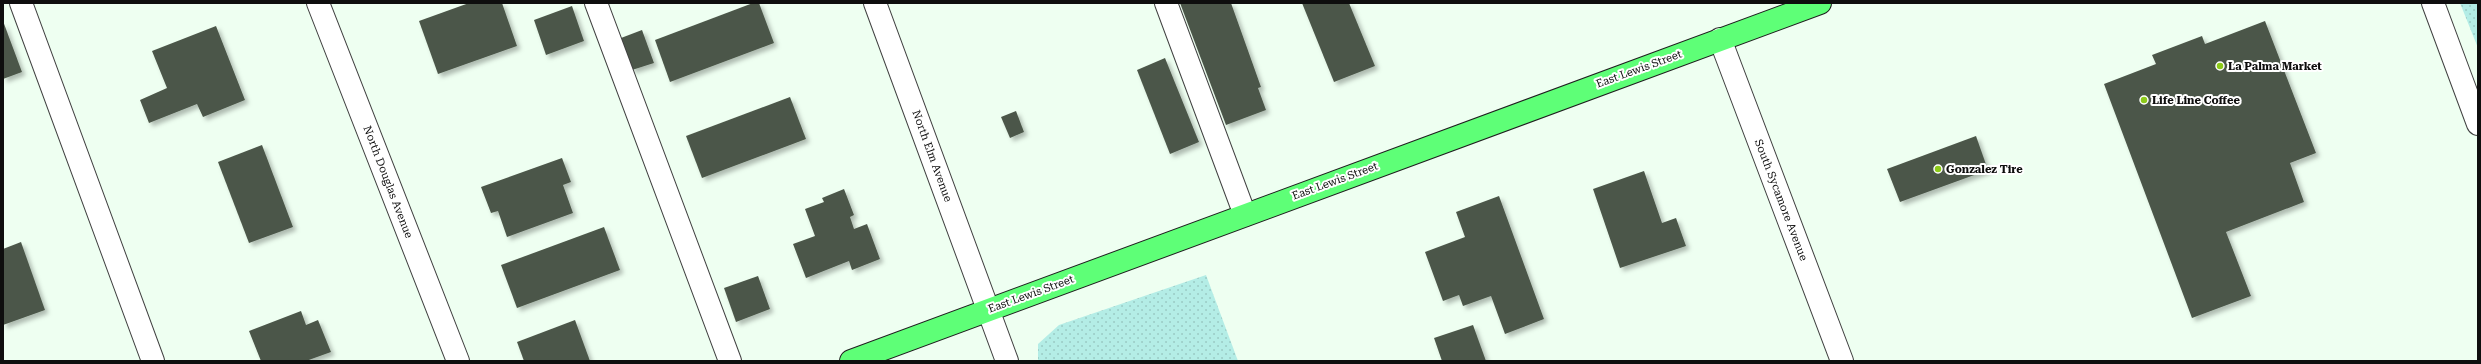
<svg xmlns="http://www.w3.org/2000/svg" width="2481" height="364" font-family="'Roboto Serif',serif">
	<style>
		.grass { fill: url(#grass-dots) }
		.building { fill: #4c5749; filter: url(#shadow) }
		.lines { fill: none; stroke-linecap: round; stroke-linejoin: round }
		.minor-casing { stroke: #414141; stroke-width: 24 }
		.major-casing { stroke: #1f1f1f; stroke-width: 24 }
		.minor { stroke: #fff; stroke-width: 22 }
		.major { stroke: #5eff77; stroke-width: 22 }
		.poi-dot { fill: #8cca19; stroke: #fff; stroke-width: 1.5 }
		.labels { text-anchor: middle; dominant-baseline: central; stroke-width: 4; stroke-linejoin: round; paint-order: stroke }
		.poi-label { font-size: 11px; font-weight: bold; fill: #0e0e0e; stroke: #fff; text-anchor: start }
		.street-label { font-size: 11px; fill: #0e0e0e; stroke: #fff }
	</style>
	<defs>
		<pattern id="grass-dots" width="8" height="8" patternUnits="userSpaceOnUse"><rect width="8" height="8" fill="#b4ede6"/><path d="M2 2h.1M6 6h.1" fill="none" stroke="#9acac4" stroke-width="1.8" stroke-linecap="round"/></pattern>
		<filter id="shadow"><feDropShadow dx="3.5" dy="3.5" stdDeviation="2" flood-color="#0004"/></filter>
	</defs>
	<rect width="100%" height="100%" fill="#eefff1"/>
	<g class="grass">
		<path d="M2460 3H2478V48Z"/>
		<path d="M1206 275 1238 361H1038V344L1059 325Z"/>
	</g>
	<g class="building">
		<path d="M469 3H502L517 46 438 74 419 21Z"/>
		<path d="M753 3H759L774 43 670 82 655 40Z"/>
		<path d="M1180 3H1231L1261 87 1258 88 1266 110 1226 125Z"/>
		<path d="M1302 3H1349L1375 66 1334 82Z"/>
		<path d="M572 6 584 41 546 55 534 20Z"/>
		<path d="M3 21 22 72 3 79Z"/>
		<path d="M2265 21 2316 153 2290 163 2304 202 2226 232 2251 296 2192 318 2104 84 2156 64 2152 55 2202 36 2205 44Z"/>
		<path d="M216 26 245 100 203 117 197 104 149 123 140 100 167 88 152 51Z"/>
		<path d="M642 30 654 63 632 70 621 38Z"/>
		<path d="M1165 58 1199 142 1170 154 1137 70Z"/>
		<path d="M790 97 806 139 702 178 686 136Z"/>
		<path d="M1016 111 1024 132 1010 138 1001 117Z"/>
		<path d="M1976 136 1988 170 1900 202 1887 169Z"/>
		<path d="M262 145 293 227 249 243 218 162Z"/>
		<path d="M562 158 571 182 563 185 573 213 507 237 498 211 491 213 481 187Z"/>
		<path d="M1644 171 1662 223 1676 218 1686 246 1620 268 1593 189Z"/>
		<path d="M844 189 854 215 850 217 854 229 867 224 880 259 852 270 849 261 806 278 793 244 815 236 805 209 824 202 822 198Z"/>
		<path d="M1499 196 1544 319 1505 334 1491 296 1463 306 1459 295 1443 301 1425 252 1465 237 1456 212Z"/>
		<path d="M604 227 620 270 517 308 501 265Z"/>
		<path d="M21 242 45 310 3 325V249Z"/>
		<path d="M758 276 770 309 736 322 724 288Z"/>
		<path d="M301 311 306 325 318 320 331 352 306 361H261L249 331Z"/>
		<path d="M575 320 590 361H524L517 342Z"/>
		<path d="M1473 325 1486 361H1442L1434 338Z"/>
	</g>
	<g class="lines">
		<g class="minor-casing">
			<g id="minor">
				<path d="M21 3 153 361"/>
				<path d="M318 3 458 361"/>
				<path d="M596 3 730 361"/>
				<path d="M875 3 1007 361"/>
				<path d="M1166 3 1245 215"/>
				<path d="M2433 3 2478 124"/>
				<path d="M1720 39 1842 361"/>
			</g>
		</g>
		<g class="major-casing">
			<path id="major" d="M851 361 1820 3"/>
		</g>
		<use href="#minor" class="minor"/>
		<use href="#major" class="major"/>
	</g>
	<g class="poi-dot">
		<circle cx="2220" cy="66" r="4"/>
		<circle cx="2144" cy="100" r="4"/>
		<circle cx="1938" cy="169" r="4"/>
	</g>
	<g class="labels">
		<g class="poi-label">
			<text x="2228" y="66">La Palma Market</text>
			<text x="2152" y="100">Life Line Coffee</text>
			<text x="1946" y="169">Gonzalez Tire</text>
		</g>
		<g class="street-label">
			<text transform="translate(1639 69) rotate(-20)">East Lewis Street</text>
			<text transform="translate(932 156) rotate(70)">North Elm Avenue</text>
			<text transform="translate(1335 181) rotate(-20)">East Lewis Street</text>
			<text transform="translate(388 182) rotate(69)">North Douglas Avenue</text>
			<text transform="translate(1781 200) rotate(69)">South Sycamore Avenue</text>
			<text transform="translate(1031 294) rotate(-20)">East Lewis Street</text>
		</g>
	</g>
	<rect width="2481" height="364" fill="none" stroke="#0e0e0e" stroke-width="8"/>
</svg>
